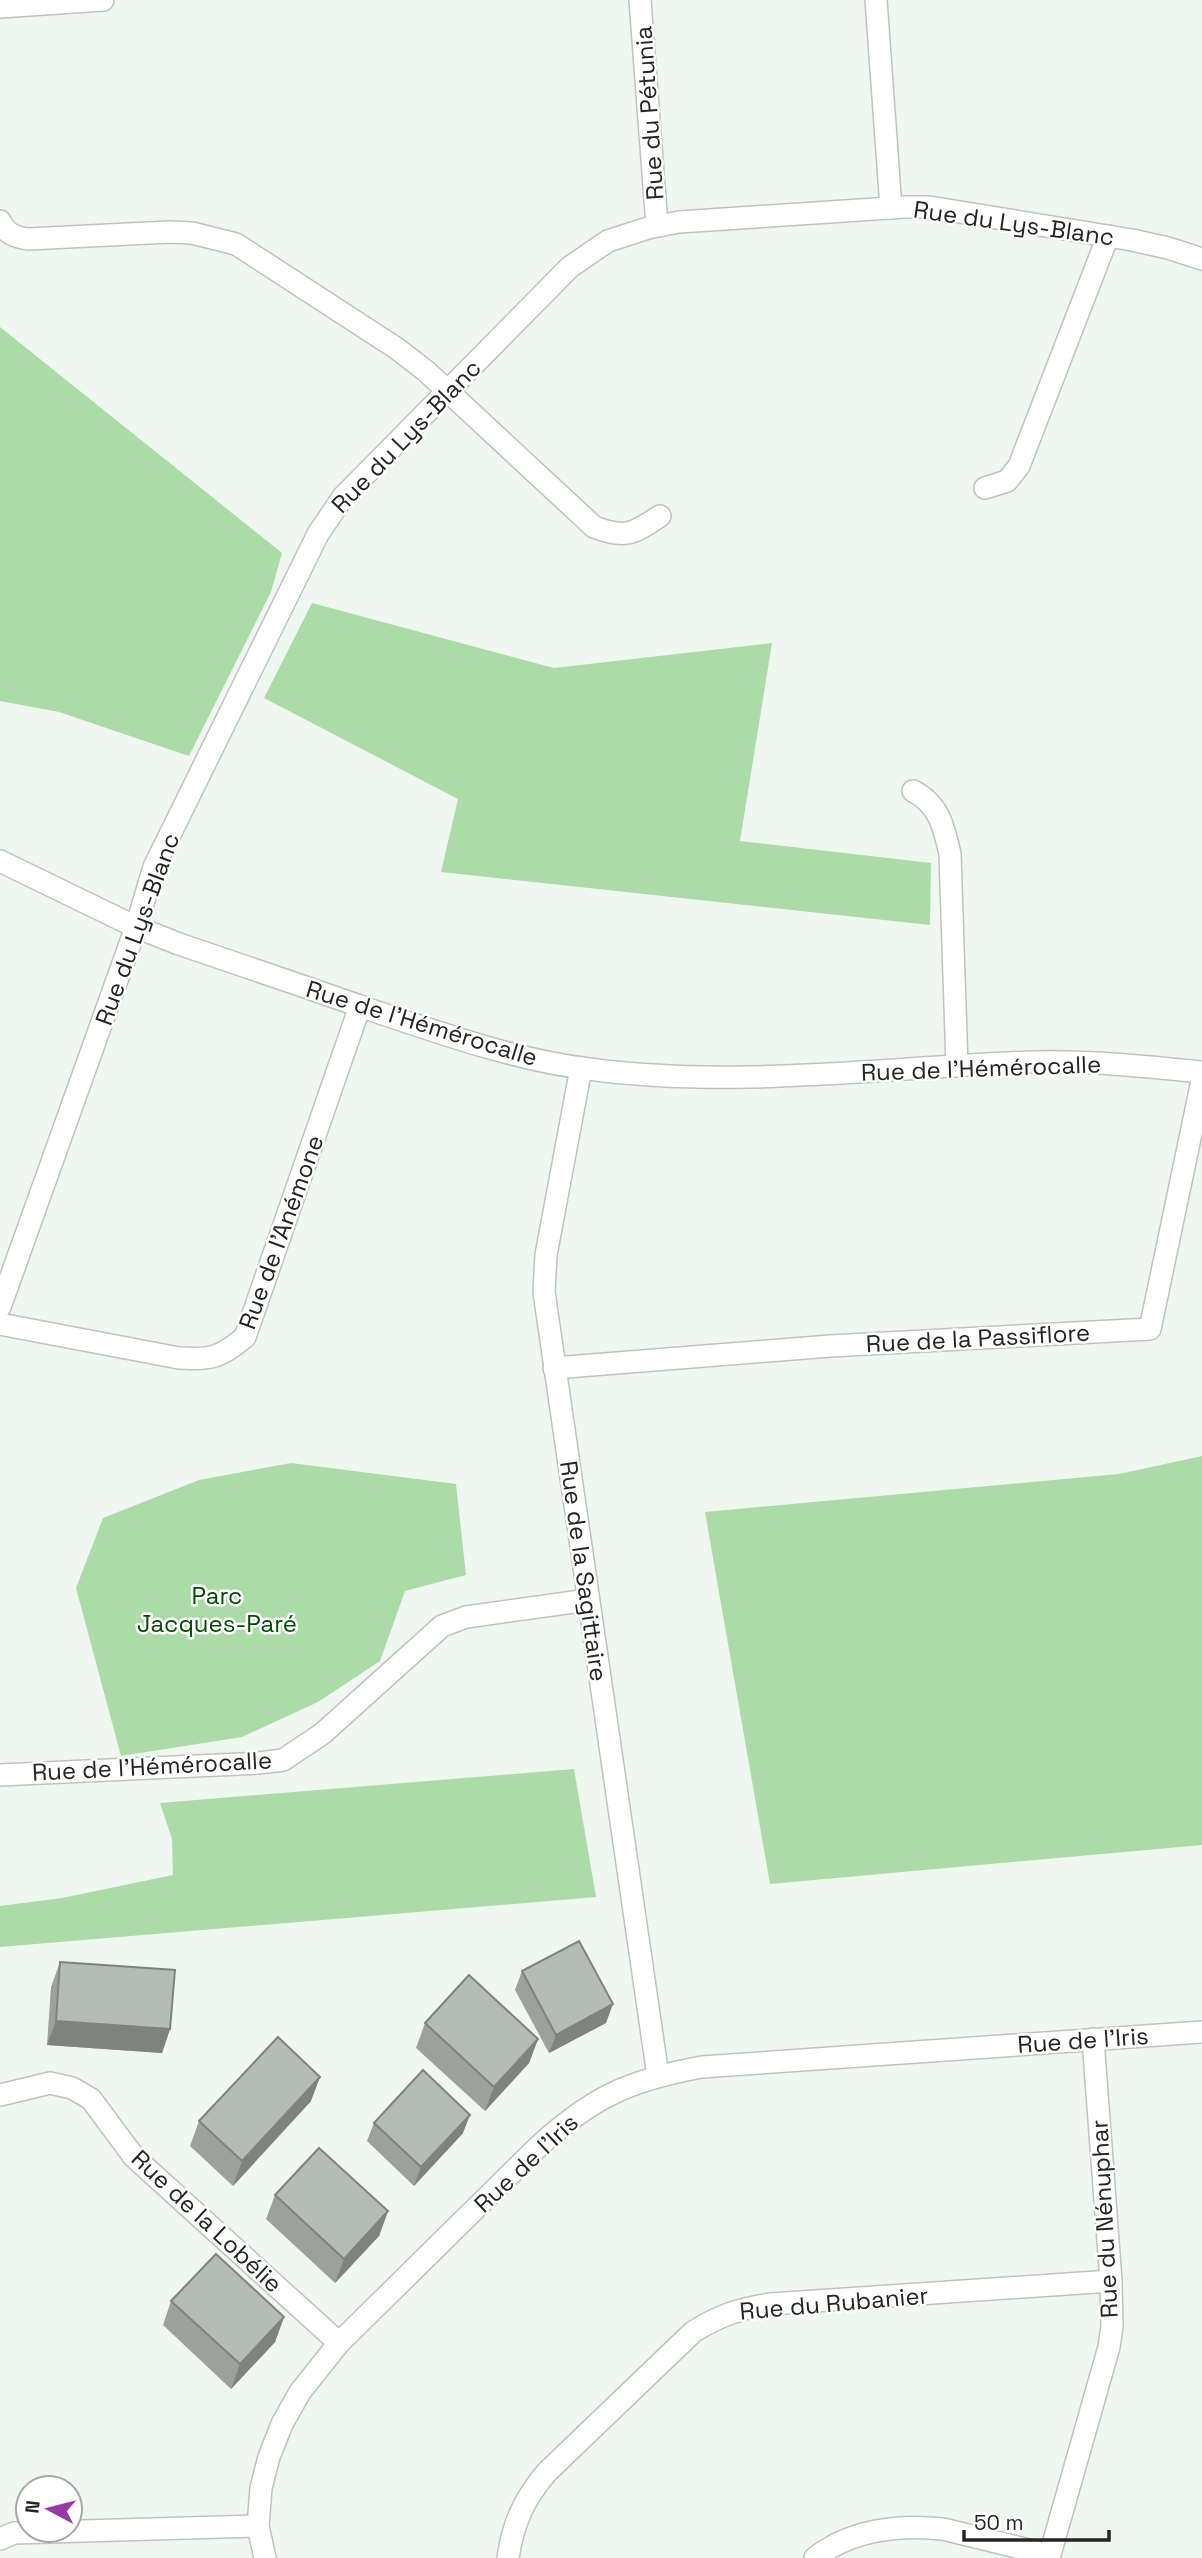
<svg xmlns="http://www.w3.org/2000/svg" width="1202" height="2558" font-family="'Space Grotesk',sans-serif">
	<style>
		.green { fill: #abdca8 }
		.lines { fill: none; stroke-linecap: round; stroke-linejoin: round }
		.street-casing { stroke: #bec3bd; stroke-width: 24 }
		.street { stroke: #fff; stroke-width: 21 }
		.wall { fill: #9ca19c }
		.shaded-wall { fill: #7f837f }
		.building { fill: #b5bbb5; stroke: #7f837f; stroke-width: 2 }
		.labels { text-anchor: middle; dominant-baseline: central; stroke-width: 5; stroke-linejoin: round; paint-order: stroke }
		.street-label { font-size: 24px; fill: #232523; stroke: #fff }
		.park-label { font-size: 24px; fill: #014b06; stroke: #fff }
	</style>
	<rect width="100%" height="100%" fill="#f0f6f0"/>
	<g class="green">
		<path d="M0 327 282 553 271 592 189 756 59 712 0 701Z"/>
		<path d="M312 603 554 668 772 643 740 841 931 863 930 925 441 872 458 799 264 698Z"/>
		<path d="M1202 1456V1845L770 1884 705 1512 1119 1474Z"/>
		<path d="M291 1463 456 1484 466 1575 405 1591 380 1661 318 1702 242 1737 121 1756 76 1588 103 1518 199 1480Z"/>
		<path d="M574 1769 596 1897 0 1947V1906L62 1898 173 1875 172 1839 160 1803Z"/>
	</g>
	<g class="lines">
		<g class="street-casing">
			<g id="street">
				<path d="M640 0 657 226"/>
				<path d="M876 0 891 208"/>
				<path d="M0 7 103 0"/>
				<path d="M0 221C6 234 15 237 28 239L169 232 192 233 236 244 396 348 426 371 594 527C625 539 633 534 660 516"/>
				<path d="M985 488 1007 481 1019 466 1108 236"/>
				<path d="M913 791C939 804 944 827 950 854L957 1066"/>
				<path d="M0 861 136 927 179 944C244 966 309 988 374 1011 443 1034 516 1060 589 1069 737 1089 885 1067 1033 1062 1090 1060 1146 1067 1202 1072"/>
				<path d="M581 1068 546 1255 544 1292 658 2076"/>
				<path d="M0 1307 136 927 154 867 318 534 343 497 570 267 608 241 648 228 679 222 905 207H929L1132 240 1168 248 1202 259"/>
				<path d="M0 1324 179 1358C211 1360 220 1358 245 1337L360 1006"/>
				<path d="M554 1368 830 1346 1150 1329 1202 1081"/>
				<path d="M0 1775 259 1763 283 1760 322 1734 442 1626 466 1617 588 1600"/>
				<path d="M0 2095 50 2083 72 2088 91 2099 134 2157 339 2343"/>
				<path d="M0 2539 14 2533 258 2526"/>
				<path d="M265 2558 258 2526 261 2488 269 2457 282 2424 300 2392 339 2343 538 2147C592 2097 630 2080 702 2067L1202 2032"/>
				<path d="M508 2558C513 2523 524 2499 547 2472L693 2332C718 2316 741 2308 771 2304L1111 2281"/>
				<path d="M815 2558C850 2530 899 2524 943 2529L1049 2555"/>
				<path d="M1049 2558 1109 2347 1112 2326 1111 2281 1093 2039"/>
			</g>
		</g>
		<use href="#street" class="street"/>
	</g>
	<g class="wall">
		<path d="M60 1962 170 2029 162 2053 47 2045 51 1987Z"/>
		<path d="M522 1971 606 2023 549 2053 515 1990Z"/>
		<path d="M425 2023 538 2039 529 2063 485 2111 416 2048Z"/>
		<path d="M311 2101 233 2186 190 2146 199 2121Z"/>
		<path d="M374 2123 463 2133 414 2186 367 2141Z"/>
		<path d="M275 2195 388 2211 379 2236 335 2283 266 2219Z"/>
		<path d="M171 2301 284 2317 275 2342 231 2389 163 2325Z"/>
	</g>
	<g class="shaded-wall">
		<path d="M613 2004 606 2023 549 2053 556 2035Z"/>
		<path d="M56 2021 170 2029 162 2053 47 2045Z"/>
		<path d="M538 2039 529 2063 485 2111 494 2087Z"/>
		<path d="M320 2077 311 2101 233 2186 242 2161Z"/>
		<path d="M470 2115 463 2133 414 2186 421 2167Z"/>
		<path d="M388 2211 379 2236 335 2283 344 2259Z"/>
		<path d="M284 2317 275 2342 231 2389 240 2364Z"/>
	</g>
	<g class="building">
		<path d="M579 1941 613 2004 556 2035 522 1971Z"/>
		<path d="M60 1962 175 1970 170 2029 56 2021Z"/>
		<path d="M469 1975 538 2039 494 2087 425 2023Z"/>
		<path d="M278 2037 320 2077 242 2161 199 2121Z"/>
		<path d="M423 2070 470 2115 421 2167 374 2123Z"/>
		<path d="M319 2148 388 2211 344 2259 275 2195Z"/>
		<path d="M216 2254 284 2317 240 2364 171 2301Z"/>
	</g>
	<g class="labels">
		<g class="street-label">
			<text transform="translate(649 113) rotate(-94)">Rue du Pétunia</text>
			<text transform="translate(1014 223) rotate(8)">Rue du Lys-Blanc</text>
			<text transform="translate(406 436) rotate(-46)">Rue du Lys-Blanc</text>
			<text transform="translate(137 929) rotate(-70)">Rue du Lys-Blanc</text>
			<text transform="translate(422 1023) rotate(17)">Rue de l'Hémérocalle</text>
			<text transform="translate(981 1068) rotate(-2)">Rue de l'Hémérocalle</text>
			<text transform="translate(281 1232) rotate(-70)">Rue de l'Anémone</text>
			<text transform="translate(978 1338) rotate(-3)">Rue de la Passiflore</text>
			<text transform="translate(584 1571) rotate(82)">Rue de la Sagittaire</text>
			<text transform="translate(152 1766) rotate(-3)">Rue de l'Hémérocalle</text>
			<text transform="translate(1083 2040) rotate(-4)">Rue de l'Iris</text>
			<text transform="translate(526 2163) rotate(-43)">Rue de l'Iris</text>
			<text transform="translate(1104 2219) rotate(-93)">Rue du Nénuphar</text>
			<text transform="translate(207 2221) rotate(43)">Rue de la Lobélie</text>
			<text transform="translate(834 2303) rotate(-5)">Rue du Rubanier</text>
		</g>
		<g class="park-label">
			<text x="217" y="1595">Parc<tspan x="217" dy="28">Jacques-Paré</tspan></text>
		</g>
	</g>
	<g transform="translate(49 2509) rotate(277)"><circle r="33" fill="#ffffff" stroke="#a7a8a7" stroke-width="2"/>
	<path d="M0-5L12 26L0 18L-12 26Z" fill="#983aa3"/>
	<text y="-10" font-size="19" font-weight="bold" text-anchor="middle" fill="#232523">N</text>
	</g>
	<path d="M964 2530v10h145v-10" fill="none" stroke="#232523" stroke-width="3.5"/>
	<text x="974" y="2530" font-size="21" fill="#232523" stroke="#ffffff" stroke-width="5" paint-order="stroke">50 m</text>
</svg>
